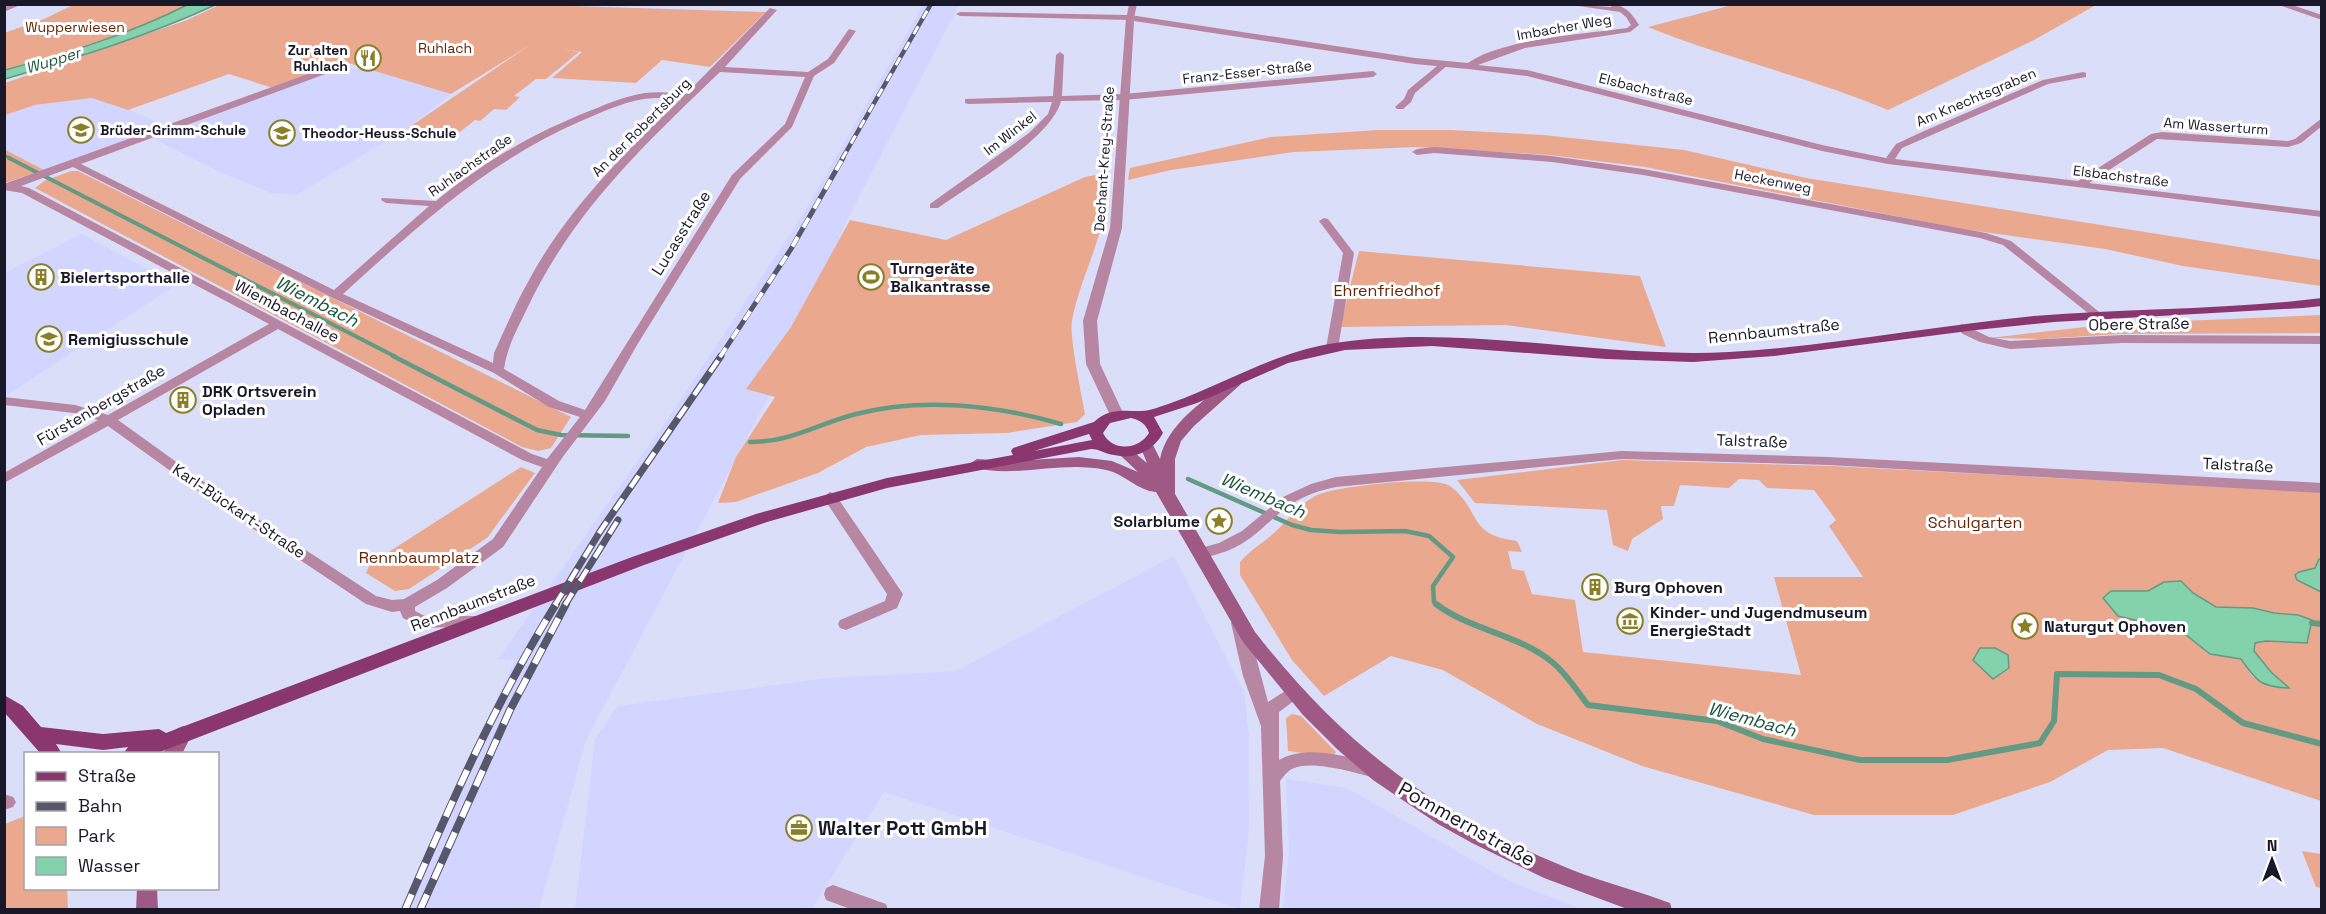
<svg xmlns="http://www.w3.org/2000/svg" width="2326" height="914" font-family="'Space Grotesk',sans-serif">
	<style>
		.built { fill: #d2d5ff }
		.green { fill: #eaa98f; fill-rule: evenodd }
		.water { fill: #83d2ab; stroke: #639a84; stroke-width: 1.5 }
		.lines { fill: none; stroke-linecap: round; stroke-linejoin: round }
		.stream-far3 { stroke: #639a84; stroke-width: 3 }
		.stream-far2 { stroke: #639a84; stroke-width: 4 }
		.stream-far1 { stroke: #639a84; stroke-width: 4.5 }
		.stream { stroke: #639a84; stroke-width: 6 }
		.minor { fill: #b686a3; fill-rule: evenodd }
		.tertiary { fill: #b686a3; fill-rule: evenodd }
		.secondary { fill: #9e5985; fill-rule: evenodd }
		.primary { fill: #8a3770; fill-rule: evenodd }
		.rail-far3-casing { stroke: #57576b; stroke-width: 4.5 }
		.rail-far2-casing { stroke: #57576b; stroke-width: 5 }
		.rail-far1-casing { stroke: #57576b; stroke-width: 7 }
		.rail-casing { stroke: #57576b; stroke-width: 8 }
		.rail-far3 { stroke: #fff; stroke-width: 3; stroke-dasharray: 9; stroke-linecap: butt }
		.rail-far2 { stroke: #fff; stroke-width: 4; stroke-dasharray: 11; stroke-linecap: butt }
		.rail-far1 { stroke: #fff; stroke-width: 4.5; stroke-dasharray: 14; stroke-linecap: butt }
		.rail { stroke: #fff; stroke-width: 6; stroke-dasharray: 17; stroke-linecap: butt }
		.labels { text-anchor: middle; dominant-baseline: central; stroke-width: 6; stroke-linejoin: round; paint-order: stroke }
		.far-park-label { font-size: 14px; fill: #642304; stroke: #fff }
		.far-street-label { font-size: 14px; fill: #181828; stroke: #fff }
		.far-poi-label { font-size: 14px; font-weight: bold; fill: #181828; stroke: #fff; text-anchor: start }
		.far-water-label { font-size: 15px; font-style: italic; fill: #17553b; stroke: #fff }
		.street-label { font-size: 16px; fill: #181828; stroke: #fff }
		.poi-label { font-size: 16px; font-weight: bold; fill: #181828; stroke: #fff; text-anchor: start }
		.park-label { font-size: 16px; fill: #642304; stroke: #fff }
		.water-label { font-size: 18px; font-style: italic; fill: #17553b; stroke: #fff }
		.near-street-label { font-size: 20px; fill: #181828; stroke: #fff }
		.near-poi-label { font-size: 20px; font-weight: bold; fill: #181828; stroke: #fff; text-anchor: start }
	</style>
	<rect width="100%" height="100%" fill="#dbdef9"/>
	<g class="built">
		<path d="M923 5H959L847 220 779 377 586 740 539 909 399 910 515 660 498 659 675 408 805 211Z"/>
		<path d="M366 68 451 94 408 128 296 195 271 193 222 173 152 138 327 72Z"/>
		<path d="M92 98 117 105 168 126 44 170 5 149 4 115 35 105Z"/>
		<path d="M81 234 177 284 9 394 5 393V273Z"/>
		<path d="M1174 556 1244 692 1249 737V830L1240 909 884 792 812 909H575L595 739 618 706 827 678 956 671Z"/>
		<path d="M1286 779 1347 788 1507 880 1581 909H1283L1289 852Z"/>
	</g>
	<g class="green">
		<path d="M506 4 766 12 710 67 662 60 636 83 552 78 582 52 561 49 579 52 546 79H536L514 96 520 97 506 110 494 109 480 121 475 120 460 132 408 128 530 45 451 94 345 62 273 88 229 74 128 110 92 98 35 105 5 115V83L187 20 219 5Z"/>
		<path d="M1736 4H2095L2096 5 2034 40 1888 110C1810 77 1727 59 1648 27Z"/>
		<path d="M73 5H189C130 34 68 53 5 70L4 33 44 19Z"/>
		<path d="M1378 130H1451L1543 135 1684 150 1806 178 2321 260V286L2183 266 2105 249 1962 229 1645 167 1550 155 1416 147 1294 152 1171 170 1128 180 1130 168 1271 137Z"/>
		<path d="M4 149 44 170 5 183Z"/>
		<path d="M71 171H78L571 417 551 448 538 451 522 447 35 188 44 181Z"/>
		<path d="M1107 173C1112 226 1081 271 1072 321 1069 336 1082 396 1085 414L1077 422 1007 433 921 435 866 447 818 473 736 502 718 503 736 457 775 397 746 389 791 327 850 220 946 240 1085 177Z"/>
		<path d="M1359 251 1640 276 1666 347 1506 325 1340 327Z"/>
		<path d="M2321 315V333L2118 334 2042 339 1989 338 2111 324Z"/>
		<path d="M1622 460 1832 466 2321 492V801L2163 748 2108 750 2050 782 1953 815H1814L1642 766 1537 724 1443 670 1391 656 1324 696 1292 660 1240 575V562C1250 550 1263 543 1275 532 1288 520 1300 504 1315 496 1333 486 1435 475 1450 486 1482 510 1466 535 1517 541L1522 552 1508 551 1512 569 1524 571 1532 594 1575 600 1583 652 1801 675 1774 577H1863L1829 526 1836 520 1814 490 1767 488 1759 480 1739 479 1729 488 1680 485 1674 506H1661L1663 519 1632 539 1628 551 1613 545 1607 510 1475 503 1457 480ZM2181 581 2193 593 2216 607 2253 608 2274 613 2298 615 2312 620 2309 636 2255 643 2254 651 2271 672 2288 687 2253 677 2241 659 2210 654 2181 631 2118 616 2103 599 2111 591H2149Z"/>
		<path d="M521 467 535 473 487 538 409 589 395 591 366 573 370 564Z"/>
		<path d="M1292 714 1301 716 1336 752 1333 757 1288 751 1286 718Z"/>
		<path d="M25 816 26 888 67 889 68 909H5V824Z"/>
		<path d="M2302 851 2321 854V888L2316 887Z"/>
	</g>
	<g class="water">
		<path d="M189 4 215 5C148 36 76 58 5 79V70C68 53 130 34 189 4Z"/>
		<path d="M2319 559H2321V592L2297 580 2295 575 2299 572 2315 568Z"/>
		<path d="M2181 581 2193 593 2216 607 2253 608 2274 613 2298 615 2312 620 2307 643 2266 641 2255 643 2254 651 2271 672 2289 688C2261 687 2257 682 2241 659L2210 654 2181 631 2118 616 2103 598 2111 591H2148L2164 582Z"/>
		<path d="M1980 648H1995L2008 655 2009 668 1993 679 1973 660Z"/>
	</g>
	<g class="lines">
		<path class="stream-far3" d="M4 155 12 159"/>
		<path class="stream-far2" d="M9 158 396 357"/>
		<g class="stream-far1">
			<path d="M393 356 537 430 561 435 628 436"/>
			<path d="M750 442C792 442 817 424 856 414 922 397 996 405 1061 424"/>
			<path d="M1188 479 1292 525 1311 530 1340 532 1405 531 1429 536 1453 557 1433 586 1434 602 1438 605"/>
		</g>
		<g class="stream">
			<path d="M1436 604C1470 630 1520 635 1552 662 1566 673 1577 691 1588 705L1717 721 1763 739 1860 760H1947L2040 743 2054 721 2057 674 2159 675 2196 689 2243 723 2322 744"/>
			<path d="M2312 623 2322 624"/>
		</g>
		<g class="minor">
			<path d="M10 4H22L4 12V7Z"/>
			<path d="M1129 4H1137L1134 18 1130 20 960 16 956 14 960 12 1127 15Z"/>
			<path d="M1565 4 1612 7 1609 4C1624 4 1632 13 1639 25L1630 32 1525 48 1478 65 1527 70 1822 145 1886 158 1896 144 1924 131 2043 80 2083 72 2086 73V77L2048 84 1902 148 1895 159 2078 181 2151 134 2162 132 2288 141 2295 139 2322 118V126L2301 143 2288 147 2157 139 2089 183 2322 211V217L1888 164 1822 151 1527 76 1468 69 1464 66C1496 39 1585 34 1627 28L1631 25 1626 17 1620 12Z"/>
			<path d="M2276 4H2289L2322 15V20Z"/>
			<path d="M770 8 777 10 725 67 808 72 828 59 849 29 856 31 834 63 814 76 792 127 740 179 637 345 605 401 562 458 503 547 447 588 415 607V611L425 616H476L481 618 484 622 481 626 423 628 403 618 400 611 392 612 366 604 222 508 108 426 4 483V473L98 420 74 413 4 405V397L75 405 108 415 269 324 22 193 4 190V184L322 69H328V73L81 164 334 290 429 206 386 203 381 200 382 198 436 201C483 162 535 132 592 110 609 103 626 96 645 93 658 91 673 93 686 94ZM720 72 805 77 785 124 732 175 585 410 559 401 504 369C507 348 516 331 525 313 571 213 643 146 720 72ZM655 98 681 99C624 153 565 212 528 282 515 305 505 329 494 353L493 363 343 294C418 226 487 162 581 121 605 111 629 99 655 98ZM73 167 331 297 494 373 549 407 580 417 547 459 532 454 29 188 21 186ZM278 329 522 460 542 467 493 539 437 580 404 599 392 600 376 596 232 502 118 420Z"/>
			<path d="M1060 52 1064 55 1062 96 1124 94 1373 71 1377 74 1373 77 1124 100 1061 101C1051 139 970 185 938 208H930V204L1029 133 1048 114 1052 102 968 104 965 103V99L1053 96 1056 55Z"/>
			<path d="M1442 62 1449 64 1415 93 1411 102 1403 109H1397L1395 107 1404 99 1408 90Z"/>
			<path d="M1434 147 1552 156 1643 169 1986 233 2011 241 2103 315 2101 317H2093L2003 245 1980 238 1643 175 1552 162 1434 153 1417 155 1412 152 1417 149Z"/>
			<path d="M1324 218 1328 219 1354 253 1338 348 1332 352 1326 348 1343 253 1319 221Z"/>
			<path d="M1962 324 1989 337 2010 341 2122 335 2322 336V344L2122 343 2010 349 1980 342 1963 334 1956 328Z"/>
			<path d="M1622 451 1828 457 2322 483V493L1828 465 1622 459 1336 487C1321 490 1305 495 1292 504 1262 524 1254 544 1215 555 1208 556 1203 559 1197 557L1195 553 1197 549 1219 543 1242 531 1283 497 1311 484 1336 477Z"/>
			<path d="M830 492 835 494 903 594 897 608 846 630 840 628 838 624 840 620 885 601 887 594 823 497Z"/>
			<path d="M1239 617 1244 619 1247 623 1268 702 1293 686 1299 687 1301 692 1299 697 1279 712V760C1308 744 1346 757 1376 764L1382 766 1385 771 1382 776 1376 778C1355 773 1315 760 1294 768 1288 770 1284 776 1280 781L1283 856 1279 910H1259L1265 856 1261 726 1243 676 1231 623 1234 619Z"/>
			<path d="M4 794 13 797 16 802 13 807 4 810Z"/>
			<path d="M833 885 886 904 888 910H853L826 900 824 894 826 888Z"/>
		</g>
		<path class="tertiary" d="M1130 15 1415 58 1468 63 1473 66 1468 69 1415 64 1134 21 1122 228 1097 321 1100 364 1124 415 1117 419 1110 415 1086 364 1083 321 1110 228 1126 18Z"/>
		<g class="secondary">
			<path d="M1235 378 1242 382 1240 385 1194 426 1181 441 1175 459V494L1255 632C1342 743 1428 809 1558 864 1594 880 1633 889 1670 903L1672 910H1630L1544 878 1472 843 1438 824 1373 780 1337 749 1303 715 1243 642 1156 492C1138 491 1123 473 1106 470 1061 460 1015 479 972 467L969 464 977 459 1010 461 1079 457 1112 461 1138 472 1120 455 1118 452 1120 449H1130L1147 463 1140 446 1147 441 1152 443 1160 459C1167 423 1205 401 1230 379Z"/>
			<path d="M183 726 190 729 192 734 182 754H163L176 729Z"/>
			<path d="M137 888H157L158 910H136Z"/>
		</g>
		<path class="primary" d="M2322 298V306L2303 308 2054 322 1976 330 1774 356 1693 362 1606 359 1432 346 1345 350 1288 363 1197 403 1154 417 1163 433C1153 451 1135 460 1114 455 1105 454 1100 449 1091 449L887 488 767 522 644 565 155 754H123L128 747 103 750 56 744 62 754H41L4 712V695L23 706 41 727 103 734 159 729 166 733 632 557 756 514 887 478 1013 455 1011 451 1013 448 1094 422C1108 408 1123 411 1141 411 1150 411 1162 406 1171 403 1224 384 1272 354 1329 344 1460 322 1596 359 1729 352 1831 346 1932 326 2034 316 2130 308 2226 310 2322 298ZM1131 418C1140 420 1146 424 1149 433 1139 450 1112 452 1103 433L1110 423ZM1089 434 1092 440 1034 451Z"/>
		<g class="rail-far3-casing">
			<path id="rail-far3" d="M842 159 931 4"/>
		</g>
		<g class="rail-far2-casing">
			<path id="rail-far2" d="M720 357 791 249 843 158"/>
		</g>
		<g class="rail-far1-casing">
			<g id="rail-far1">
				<path d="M555 605 601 530 721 356"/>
				<path d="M565 605 618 520"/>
			</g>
		</g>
		<g class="rail-casing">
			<g id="rail">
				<path d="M405 910C450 805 496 701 556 604"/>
				<path d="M420 910 510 710 566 604"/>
			</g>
		</g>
		<use href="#rail-far3" class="rail-far3"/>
		<use href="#rail-far2" class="rail-far2"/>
		<use href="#rail-far1" class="rail-far1"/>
		<use href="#rail" class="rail"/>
	</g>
	<defs>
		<g id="restaurant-ring" transform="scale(1.35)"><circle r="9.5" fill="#fff" stroke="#8a7f25" stroke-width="1.5"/><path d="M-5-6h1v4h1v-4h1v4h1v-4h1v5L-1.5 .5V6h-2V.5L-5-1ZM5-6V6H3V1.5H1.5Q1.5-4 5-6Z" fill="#8a7f25"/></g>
		<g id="school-ring" transform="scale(1.35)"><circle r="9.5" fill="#fff" stroke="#8a7f25" stroke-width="1.5"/><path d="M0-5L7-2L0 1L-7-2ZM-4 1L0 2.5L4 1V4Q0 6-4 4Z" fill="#8a7f25"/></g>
		<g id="building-ring" transform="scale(1.35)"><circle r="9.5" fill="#fff" stroke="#8a7f25" stroke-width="1.5"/><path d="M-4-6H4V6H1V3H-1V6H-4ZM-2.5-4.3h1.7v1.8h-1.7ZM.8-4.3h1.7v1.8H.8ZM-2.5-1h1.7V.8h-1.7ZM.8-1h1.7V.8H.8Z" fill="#8a7f25"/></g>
		<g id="stadium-ring" transform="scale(1.35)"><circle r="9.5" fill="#fff" stroke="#8a7f25" stroke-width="1.5"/><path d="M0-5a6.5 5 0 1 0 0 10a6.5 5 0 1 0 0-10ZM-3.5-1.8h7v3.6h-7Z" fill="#8a7f25"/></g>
		<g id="sight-ring" transform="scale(1.35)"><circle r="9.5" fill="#fff" stroke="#8a7f25" stroke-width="1.5"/><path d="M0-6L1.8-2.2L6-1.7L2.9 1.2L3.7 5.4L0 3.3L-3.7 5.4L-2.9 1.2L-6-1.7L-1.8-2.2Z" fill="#8a7f25"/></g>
		<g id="museum-ring" transform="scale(1.35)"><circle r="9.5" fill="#fff" stroke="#8a7f25" stroke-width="1.5"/><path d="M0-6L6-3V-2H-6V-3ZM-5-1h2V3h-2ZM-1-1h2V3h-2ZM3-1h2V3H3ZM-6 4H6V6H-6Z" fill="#8a7f25"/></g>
		<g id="office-ring" transform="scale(1.35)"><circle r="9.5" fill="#fff" stroke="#8a7f25" stroke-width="1.5"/><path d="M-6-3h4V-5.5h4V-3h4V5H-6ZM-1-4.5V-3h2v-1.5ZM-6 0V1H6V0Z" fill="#8a7f25"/></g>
	</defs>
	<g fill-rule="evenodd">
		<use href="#restaurant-ring" x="368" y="58"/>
		<use href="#school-ring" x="81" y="130"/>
		<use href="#school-ring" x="282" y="133"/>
		<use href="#building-ring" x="41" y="277"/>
		<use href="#stadium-ring" x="871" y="277"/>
		<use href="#school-ring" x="49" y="339"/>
		<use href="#building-ring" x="183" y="400"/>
		<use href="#sight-ring" x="1219" y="521"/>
		<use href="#building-ring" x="1595" y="587"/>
		<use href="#museum-ring" x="1630" y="621"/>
		<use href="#sight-ring" x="2025" y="626"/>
		<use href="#office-ring" x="799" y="828"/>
	</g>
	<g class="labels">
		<g class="far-park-label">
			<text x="75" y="27">Wupperwiesen</text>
			<text x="445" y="48">Ruhlach</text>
		</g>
		<g class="far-street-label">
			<text transform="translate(1564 27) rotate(-10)">Imbacher Weg</text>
			<text transform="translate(1247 72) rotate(-6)">Franz-Esser-Straße</text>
			<text transform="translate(1646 89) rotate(14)">Elsbachstraße</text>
			<text transform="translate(1976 97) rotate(-23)">Am Knechtsgraben</text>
			<text transform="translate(2216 126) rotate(4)">Am Wasserturm</text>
			<text transform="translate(641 127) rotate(-45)">An der Robertsburg</text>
			<text transform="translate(1010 133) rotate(-38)">Im Winkel</text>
			<text transform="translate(1104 159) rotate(-86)">Dechant-Krey-Straße</text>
			<text transform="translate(470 165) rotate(-35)">Ruhlachstraße</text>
			<text transform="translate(2121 176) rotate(7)">Elsbachstraße</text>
			<text transform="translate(1773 181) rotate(11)">Heckenweg</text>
		</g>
		<g class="far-poi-label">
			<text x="348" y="50" text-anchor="end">Zur alten<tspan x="348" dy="16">Ruhlach</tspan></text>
			<text x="100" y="130">Brüder-Grimm-Schule</text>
			<text x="302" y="133">Theodor-Heuss-Schule</text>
		</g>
		<g class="far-water-label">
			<text transform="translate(53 60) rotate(-17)">Wupper</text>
		</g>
		<g class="street-label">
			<text transform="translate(681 233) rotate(-58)">Lucasstraße</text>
			<text transform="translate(287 311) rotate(28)">Wiembachallee</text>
			<text transform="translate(2139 324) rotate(-1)">Obere Straße</text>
			<text transform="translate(1774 331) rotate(-6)">Rennbaumstraße</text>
			<text transform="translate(101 405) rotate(-30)">Fürstenbergstraße</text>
			<text transform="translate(1752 441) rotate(2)">Talstraße</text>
			<text transform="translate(2238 465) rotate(3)">Talstraße</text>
			<text transform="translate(239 511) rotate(34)">Karl-Bückart-Straße</text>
			<text transform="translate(473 603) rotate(-21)">Rennbaumstraße</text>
		</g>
		<g class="poi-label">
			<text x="890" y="268">Turngeräte<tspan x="890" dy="18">Balkantrasse</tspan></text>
			<text x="60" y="277">Bielertsporthalle</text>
			<text x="68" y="339">Remigiusschule</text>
			<text x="202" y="391">DRK Ortsverein<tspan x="202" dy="18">Opladen</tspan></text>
			<text x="1200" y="521" text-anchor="end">Solarblume</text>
			<text x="1614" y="587">Burg Ophoven</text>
			<text x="1650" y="612">Kinder- und Jugendmuseum<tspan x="1650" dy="18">EnergieStadt</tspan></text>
			<text x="2044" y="626">Naturgut Ophoven</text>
		</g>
		<g class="park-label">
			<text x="1387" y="290">Ehrenfriedhof</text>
			<text x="1975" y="522">Schulgarten</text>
			<text x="419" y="557">Rennbaumplatz</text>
		</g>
		<g class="water-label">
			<text transform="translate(317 301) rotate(27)">Wiembach</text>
			<text transform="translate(1263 495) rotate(23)">Wiembach</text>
			<text transform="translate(1752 719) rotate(15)">Wiembach</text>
		</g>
		<g class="near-street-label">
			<text transform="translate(1467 824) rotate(29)">Pommernstraße</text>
		</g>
		<g class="near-poi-label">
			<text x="818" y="828">Walter Pott GmbH</text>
		</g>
	</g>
	<rect width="2326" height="914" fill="none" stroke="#181828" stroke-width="12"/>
	<rect x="24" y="752" width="195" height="138" fill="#ffffff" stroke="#a3a3a9" stroke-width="1.5"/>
	<rect x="36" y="772" width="30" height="9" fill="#8a3770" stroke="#a3a3a9" stroke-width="1.5"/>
	<text x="78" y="782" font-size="18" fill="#181828">Straße</text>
	<rect x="36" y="802" width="30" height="9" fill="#57576b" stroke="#a3a3a9" stroke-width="1.5"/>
	<text x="78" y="812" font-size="18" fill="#181828">Bahn</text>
	<rect x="36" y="827" width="30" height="18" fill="#eaa98f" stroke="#a3a3a9" stroke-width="1.5"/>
	<text x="78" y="842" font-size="18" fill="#181828">Park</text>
	<rect x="36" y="857" width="30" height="18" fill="#83d2ab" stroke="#a3a3a9" stroke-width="1.5"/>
	<text x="78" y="872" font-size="18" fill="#181828">Wasser</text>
	<g transform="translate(2272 860)" stroke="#ffffff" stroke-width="4.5" paint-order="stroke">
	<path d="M0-4.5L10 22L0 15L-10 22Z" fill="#181828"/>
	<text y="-9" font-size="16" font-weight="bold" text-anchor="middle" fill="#181828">N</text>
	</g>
</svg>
